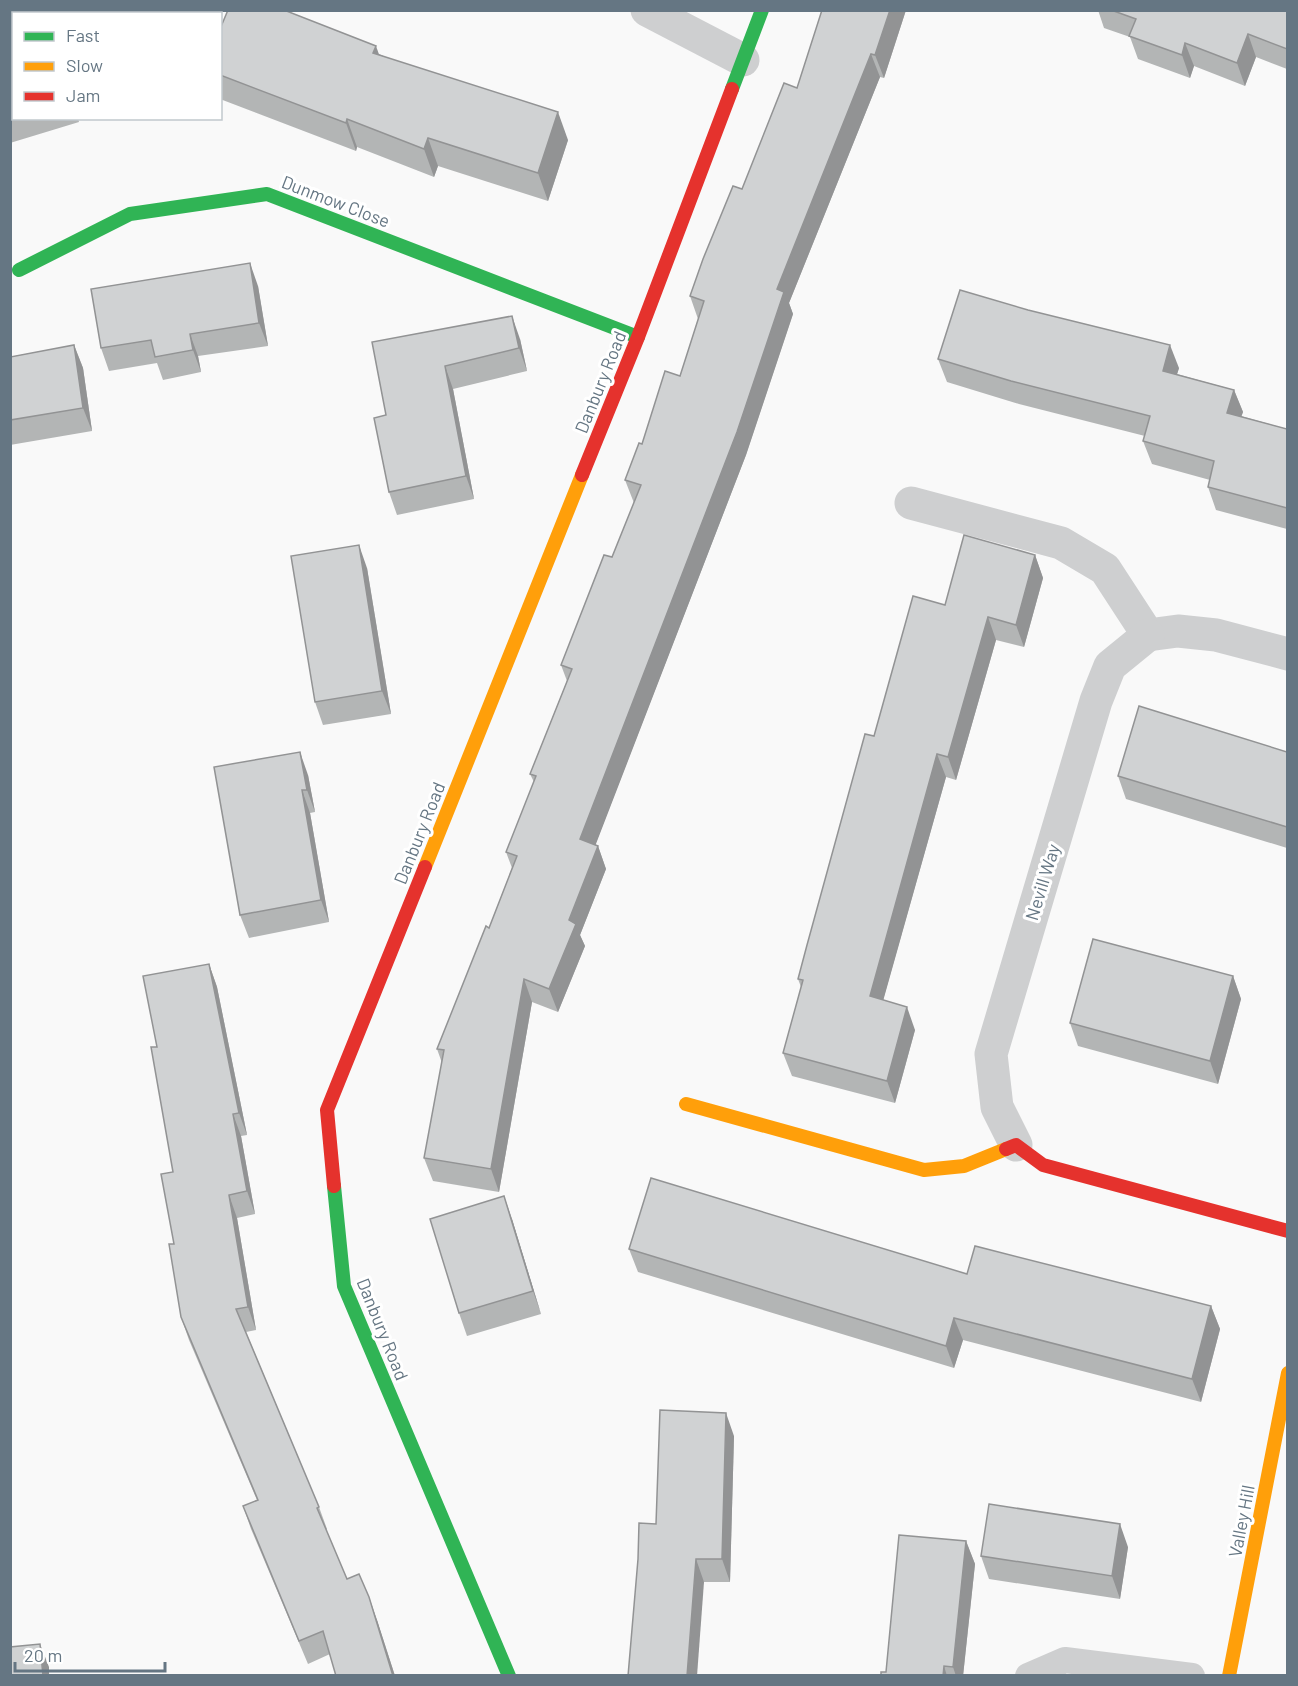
<svg xmlns="http://www.w3.org/2000/svg" width="1298" height="1686" font-family="Barlow,sans-serif">
	<style>
		.lines { fill: none; stroke-linecap: round; stroke-linejoin: round }
		.lane { stroke: #cecfd0; stroke-width: 26 }
		.street { stroke: #cecfd0; stroke-width: 33 }
		.fast { stroke: #30b455; stroke-width: 14 }
		.slow { stroke: #ff9f0a; stroke-width: 14 }
		.jam { stroke: #e5322d; stroke-width: 14 }
		.wall { fill: #b3b5b5 }
		.shaded-wall { fill: #929394 }
		.building { fill: #d0d2d3; stroke: #929394; stroke-width: 1.5 }
		.labels { text-anchor: middle; dominant-baseline: central; stroke-width: 6; stroke-linejoin: round; paint-order: stroke }
		.street-label { font-size: 18px; fill: #657683; stroke: #fff }
	</style>
	<rect width="100%" height="100%" fill="#f9f9f9"/>
	<g class="lines">
		<path class="lane" d="M1028 1676 1065 1660 1192 1676"/>
		<g class="street">
			<path d="M647 10 743 60"/>
			<path d="M911 503 1061 543 1105 569 1148 635 1178 631 1216 635 1288 654"/>
			<path d="M1016 1145 997 1107 991 1054 1096 701 1110 666 1148 635"/>
		</g>
		<g class="fast">
			<path d="M732 89 762 10"/>
			<path d="M19 270 130 214 267 194 638 337"/>
			<path d="M334 1186 344 1286 509 1676"/>
		</g>
		<g class="slow">
			<path d="M425 867 582 475"/>
			<path d="M686 1104 924 1170 964 1166 1006 1149"/>
			<path d="M1229 1676 1288 1373"/>
		</g>
		<g class="jam">
			<path d="M582 475 638 337 732 89"/>
			<path d="M1006 1149 1016 1145 1043 1165 1288 1231"/>
			<path d="M334 1186 327 1110 425 867"/>
		</g>
	</g>
	<g class="wall">
		<path d="M822 10H906L884 78 880 77 789 303 793 314 746 455 595 845 598 846 606 869 580 935 585 946 558 1012 532 1002 499 1192 433 1181 424 1158 442 1063 437 1049 489 928 512 868 506 852 534 782 530 774 567 681 561 665 612 557 634 503 625 480 642 444 680 376 698 319 690 296 742 189 797 88Z"/>
		<path d="M1098 10H1287V69L1256 57 1245 86 1194 66 1190 78 1138 59 1130 37 1104 28Z"/>
		<path d="M220 29 379 54 568 140 548 201 438 166 434 177 357 147 356 151 220 99Z"/>
		<path d="M10 73 14 118H78L79 122 10 143Z"/>
		<path d="M258 286 268 346 198 356 201 372 163 380 157 363 109 371 101 348Z"/>
		<path d="M520 339 527 371 453 389 474 499 397 515 389 492 386 415 372 342Z"/>
		<path d="M74 345 83 368 92 431 10 445V357Z"/>
		<path d="M938 359 1179 368 1177 374 1234 390 1243 412 1241 416 1287 429V529L1216 510 1208 487 1210 480 1152 464 1143 441 1145 436 1019 404 947 382Z"/>
		<path d="M1035 555 1043 578 1024 647 996 640 956 780 946 777 883 1000 915 1030 895 1103 792 1076 783 1053 801 987 798 979 874 736 945 605Z"/>
		<path d="M367 568 391 714 323 725 315 702Z"/>
		<path d="M1287 752V848L1126 799 1118 776Z"/>
		<path d="M308 775 315 812 310 813 329 922 249 938 240 915Z"/>
		<path d="M209 964 217 987 247 1135 241 1136 255 1214 237 1218 256 1330 246 1332 319 1507 327 1529 326 1530 347 1579 377 1620 395 1676H336L330 1654 308 1664 251 1529 243 1506 257 1500 189 1340 181 1317 174 1244 173 1172 157 1047Z"/>
		<path d="M1233 976 1241 999 1218 1084 1078 1046 1070 1023Z"/>
		<path d="M512 1219 541 1314 467 1336 459 1313Z"/>
		<path d="M629 1249 967 1274 1211 1306 1220 1329 1201 1402 963 1340 954 1368 638 1272Z"/>
		<path d="M734 1436 730 1582H704L638 1559 656 1524Z"/>
		<path d="M966 1541 975 1564 963 1676H881L886 1672Z"/>
		<path d="M1128 1547 1120 1599 989 1579 981 1556Z"/>
	</g>
	<g class="shaded-wall">
		<path d="M890 10H906L884 78 875 55Z"/>
		<path d="M1248 34 1256 57 1245 86 1237 63Z"/>
		<path d="M1185 43 1194 66 1190 78 1182 55Z"/>
		<path d="M376 46 386 74 373 53Z"/>
		<path d="M871 54 880 77 789 303 793 314 746 455 589 862 580 839 777 289Z"/>
		<path d="M558 112 568 140 548 201 538 173Z"/>
		<path d="M347 119 357 147 356 151 346 123Z"/>
		<path d="M428 138 438 166 434 177 424 149Z"/>
		<path d="M250 263 258 286 268 346 259 323Z"/>
		<path d="M512 316 520 339 527 371 519 348Z"/>
		<path d="M190 334 198 356 201 372 193 350Z"/>
		<path d="M74 345 83 368 92 431 83 408Z"/>
		<path d="M1170 345 1179 368 1171 394 1163 371Z"/>
		<path d="M445 366 453 389 474 499 466 476Z"/>
		<path d="M1234 390 1243 412 1235 435 1227 413Z"/>
		<path d="M359 545 367 568 391 714 382 691Z"/>
		<path d="M1035 555 1043 578 1024 647 1016 625Z"/>
		<path d="M988 617 996 640 956 780 948 757Z"/>
		<path d="M300 752 308 775 315 812 307 790Z"/>
		<path d="M937 754 946 777 878 1019 870 996Z"/>
		<path d="M302 790 310 813 329 922 321 900Z"/>
		<path d="M598 846 606 869 580 935 585 946 558 1012 549 989 569 920Z"/>
		<path d="M209 964 217 987 247 1135 239 1113Z"/>
		<path d="M1233 976 1241 999 1218 1084 1210 1061Z"/>
		<path d="M524 979 532 1002 499 1192 491 1169Z"/>
		<path d="M907 1007 915 1030 895 1103 887 1081Z"/>
		<path d="M233 1114 241 1136 255 1214 247 1191Z"/>
		<path d="M229 1195 237 1218 256 1330 248 1307Z"/>
		<path d="M504 1196 512 1219 541 1314 533 1291Z"/>
		<path d="M1211 1306 1220 1329 1201 1402 1192 1379Z"/>
		<path d="M954 1318 963 1340 954 1368 946 1346Z"/>
		<path d="M726 1413 734 1436 730 1582 722 1559Z"/>
		<path d="M1120 1524 1128 1547 1120 1599 1112 1576Z"/>
		<path d="M966 1541 975 1564 963 1676H956L953 1667Z"/>
		<path d="M696 1559 704 1582 697 1676H687Z"/>
		<path d="M369 1597 377 1620 395 1676H393Z"/>
		<path d="M40 1644 49 1667V1676H43Z"/>
		<path d="M944 1666 947 1676H943Z"/>
	</g>
	<g class="building">
		<path d="M138 10H163L164 14H128Z"/>
		<path d="M228 10H284L376 46 373 53 558 112 538 173 428 138 424 149 347 119 346 123 220 75V29Z"/>
		<path d="M822 10H890L875 55 871 54 777 289 784 292 737 432 580 839 598 846 569 920 576 924 549 989 524 979 491 1169 424 1158 444 1050 437 1049 486 926 489 928 517 856 506 852 536 776 530 774 572 669 561 665 604 555 612 557 641 485 625 480 639 443 642 444 665 371 680 376 704 301 690 296 703 259 733 186 742 189 784 83 797 88Z"/>
		<path d="M1111 10H1287V49L1248 34 1237 63 1185 43 1182 55 1129 36 1136 19Z"/>
		<path d="M14 71V118L10 120V73Z"/>
		<path d="M250 263 259 323 190 334 193 350 155 357 151 340 101 348 91 289Z"/>
		<path d="M960 290 1028 310 1170 345 1163 371 1234 390 1227 413 1287 429V508L1208 487 1214 461 1143 441 1150 416 1011 381 938 359Z"/>
		<path d="M512 316 519 348 445 366 466 476 389 492 374 418 386 415 372 342Z"/>
		<path d="M74 345 83 408 10 420V357Z"/>
		<path d="M964 535 1035 555 1016 625 988 617 948 757 937 754 870 996 907 1007 887 1081 783 1053 803 980 798 979 807 945 865 734 874 736 913 596 945 605Z"/>
		<path d="M359 545 382 691 315 702 291 556Z"/>
		<path d="M1139 706 1287 752V827L1118 776Z"/>
		<path d="M300 752 307 790H302L321 900 240 915 214 767Z"/>
		<path d="M1093 939 1233 976 1210 1061 1070 1023Z"/>
		<path d="M209 964 239 1113 233 1114 247 1191 229 1195 248 1307 236 1309 319 1507 317 1508 347 1579 359 1574 369 1597 393 1676H336L323 1631 299 1641 243 1506 258 1500 181 1317 169 1244H174L161 1174 173 1172 151 1047H157L143 976Z"/>
		<path d="M651 1178 967 1274 975 1246 1211 1306 1192 1379 954 1318 946 1346 629 1249Z"/>
		<path d="M504 1196 533 1291 459 1313 430 1219Z"/>
		<path d="M660 1410 726 1413 722 1559H696L687 1676H628L638 1559 639 1523 656 1524Z"/>
		<path d="M989 1504 1120 1524 1112 1576 981 1556Z"/>
		<path d="M899 1535 966 1541 953 1667 944 1666 943 1676H881V1672H886Z"/>
		<path d="M40 1644 43 1676H10V1647Z"/>
	</g>
	<g class="labels">
		<g class="street-label">
			<text transform="translate(336 201) rotate(21)">Dunmow Close</text>
			<text transform="translate(600 382) rotate(-68)">Danbury Road</text>
			<text transform="translate(419 833) rotate(-68)">Danbury Road</text>
			<text transform="translate(1042 882) rotate(-73)">Nevill Way</text>
			<text transform="translate(383 1329) rotate(68)">Danbury Road</text>
			<text transform="translate(1241 1521) rotate(-79)">Valley Hill</text>
		</g>
	</g>
	<rect width="1298" height="1686" fill="none" stroke="#657683" stroke-width="24"/>
	<rect x="12" y="12" width="210" height="108" fill="#ffffff" stroke="#c1c8cd" stroke-width="1.5"/>
	<rect x="24" y="32" width="30" height="9" fill="#30b455" stroke="#c1c8cd" stroke-width="1.5"/>
	<text x="66" y="42" font-size="18" fill="#657683">Fast</text>
	<rect x="24" y="62" width="30" height="9" fill="#ff9f0a" stroke="#c1c8cd" stroke-width="1.5"/>
	<text x="66" y="72" font-size="18" fill="#657683">Slow</text>
	<rect x="24" y="92" width="30" height="9" fill="#e5322d" stroke="#c1c8cd" stroke-width="1.5"/>
	<text x="66" y="102" font-size="18" fill="#657683">Jam</text>
	<path d="M15 1662v9h150v-9" fill="none" stroke="#657683" stroke-width="3"/>
	<text x="24" y="1662" font-size="18" fill="#657683" stroke="#ffffff" stroke-width="4.5" paint-order="stroke">20 m</text>
</svg>
